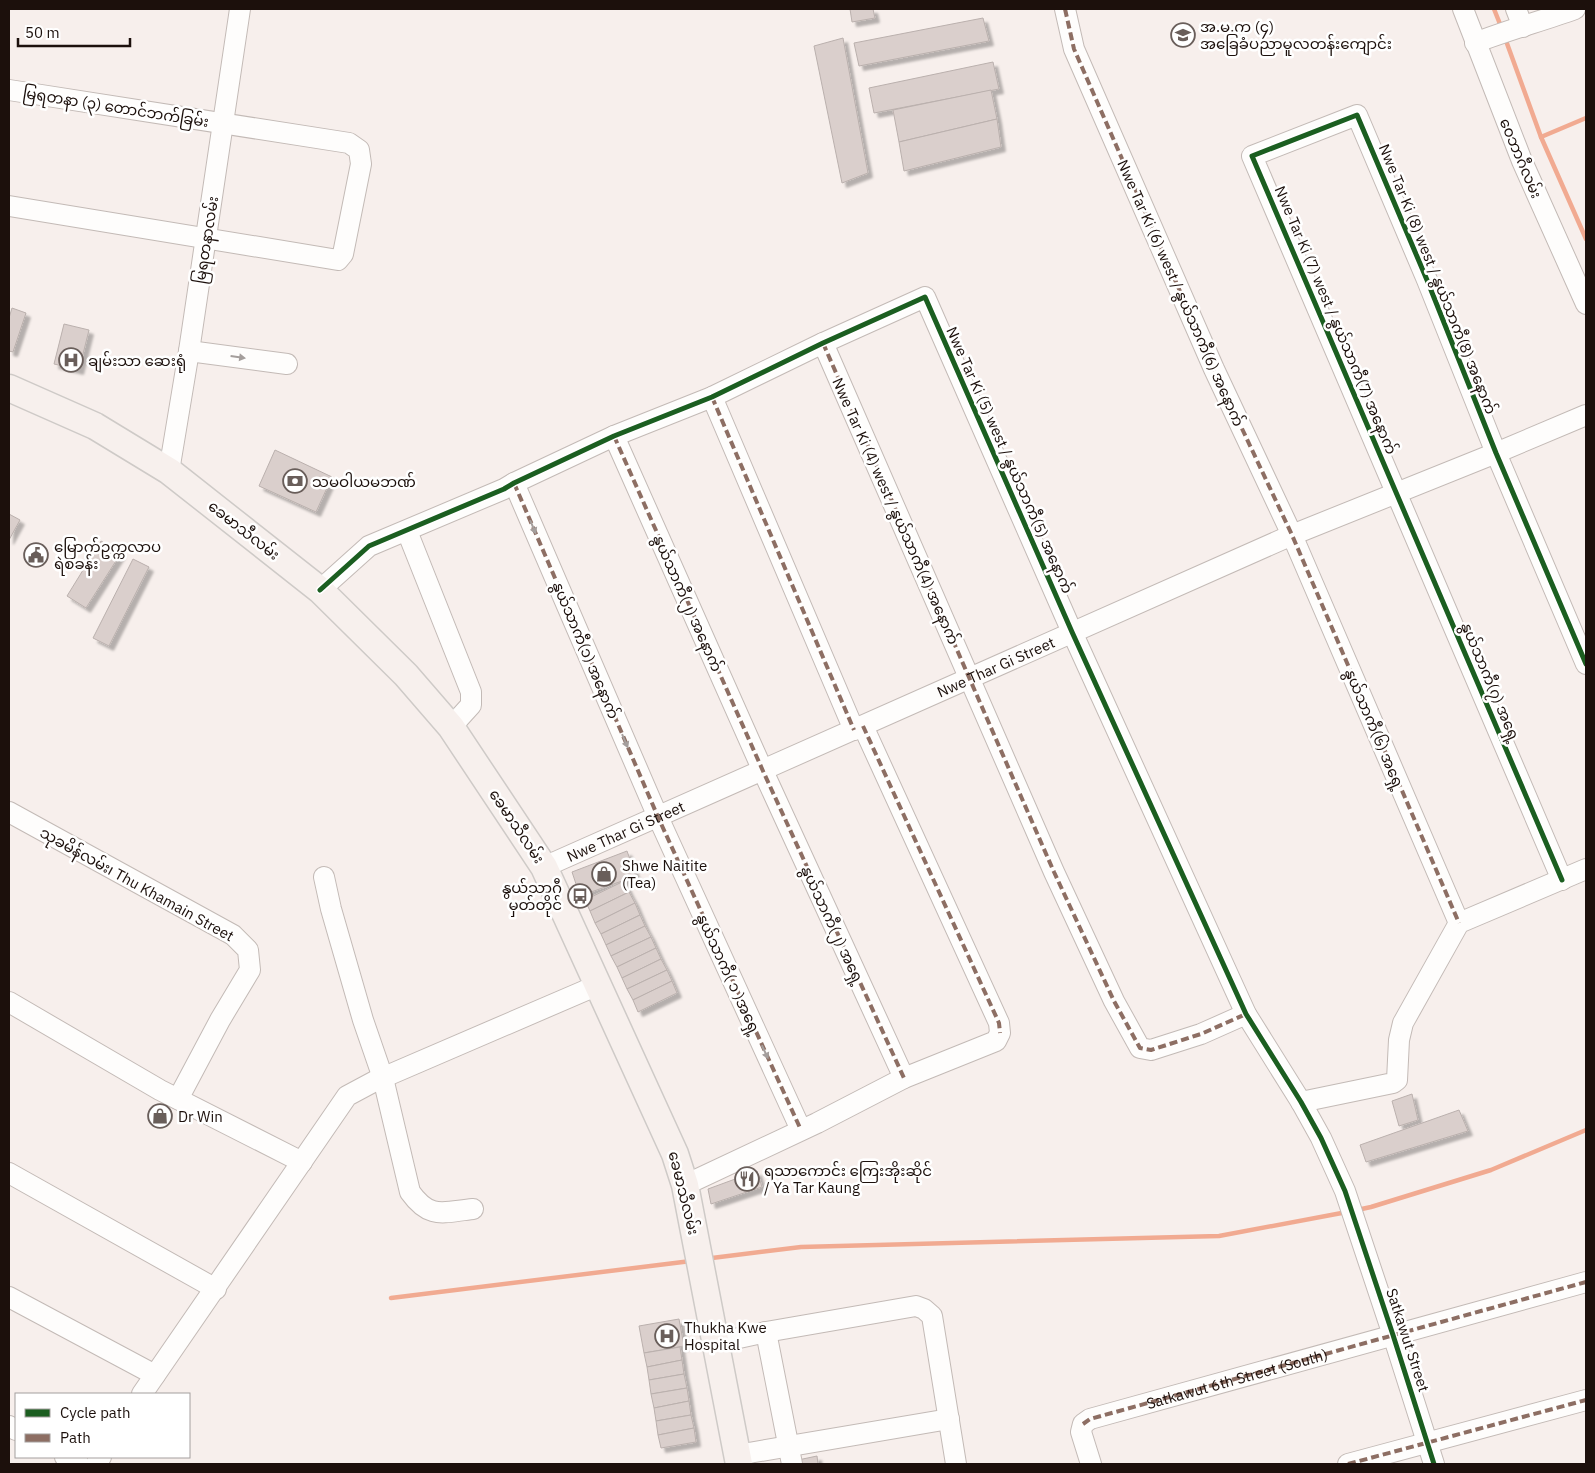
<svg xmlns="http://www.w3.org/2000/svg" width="1595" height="1473" font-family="'IBM Plex Sans','Noto Sans Myanmar',sans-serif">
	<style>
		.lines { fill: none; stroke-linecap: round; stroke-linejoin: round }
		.stream { stroke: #f1aa91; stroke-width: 4.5 }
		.building { fill: #dacfcc; stroke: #bab0ad; filter: url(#shadow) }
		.minor-casing { stroke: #c3bab6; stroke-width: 22 }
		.major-casing { stroke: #cecac7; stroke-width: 29 }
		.minor { stroke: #fefdfc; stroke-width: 20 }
		.major { stroke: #f7f0ed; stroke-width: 26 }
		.quiet { stroke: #8d6e63; stroke-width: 4; stroke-dasharray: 8 4; stroke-linecap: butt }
		.cycleway-casing { stroke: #fff; stroke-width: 8 }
		.cycleway { stroke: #1b5e20; stroke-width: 5 }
		.oneway { fill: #a49e9c }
		.labels { text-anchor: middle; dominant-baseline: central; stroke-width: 5; stroke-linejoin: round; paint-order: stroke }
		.poi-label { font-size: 15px; fill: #1c100c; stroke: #fff; text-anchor: start }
		.street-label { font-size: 15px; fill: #1c100c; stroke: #fff }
	</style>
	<defs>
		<filter id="shadow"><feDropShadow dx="4.5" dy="4.5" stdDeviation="1" flood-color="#0004"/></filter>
	</defs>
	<rect width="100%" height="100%" fill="#f7efec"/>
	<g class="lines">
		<g class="stream">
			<path d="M1494 9 1502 29"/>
			<path d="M1505 38 1541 137 1586 239"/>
			<path d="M1541 137 1586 118"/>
			<path d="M1357 1210 1371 1207 1491 1170 1586 1130"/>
			<path d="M712 1258 801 1247 1219 1236 1347 1212"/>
			<path d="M391 1298 691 1261"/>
		</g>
	</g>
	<g class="building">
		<path d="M850 9H873L875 18 852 22Z"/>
		<path d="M983 18 989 41 859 66 854 43Z"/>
		<path d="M843 38 868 173 842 183 814 46Z"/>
		<path d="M993 62 999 89 874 113 869 88Z"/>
		<path d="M991 90 997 119 899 142 893 110Z"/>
		<path d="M997 119 1001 147 904 171 899 142Z"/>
		<path d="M12 308 26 313 13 352 9 351V318Z"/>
		<path d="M64 324 89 330 79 370 54 364Z"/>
		<path d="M275 450 332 477 316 512 259 486Z"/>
		<path d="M9 514 20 520 9 540Z"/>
		<path d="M101 541 121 553 86 608 67 596Z"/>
		<path d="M133 559 149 567 109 646 93 638Z"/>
		<path d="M627 851 636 876 580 896 572 872Z"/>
		<path d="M624 881 629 892 590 911 585 900Z"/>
		<path d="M629 892 635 903 595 923 590 911Z"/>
		<path d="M635 903 640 915 601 934 595 923Z"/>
		<path d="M640 915 645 926 606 945 601 934Z"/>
		<path d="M645 926 651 937 611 956 606 945Z"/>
		<path d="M651 937 656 948 617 967 611 956Z"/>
		<path d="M656 948 661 959 622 978 617 967Z"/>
		<path d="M661 959 667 970 627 989 622 978Z"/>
		<path d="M667 970 672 981 633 1000 627 989Z"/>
		<path d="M672 981 677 993 638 1012 633 1000Z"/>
		<path d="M1412 1094 1418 1120 1399 1126 1392 1101Z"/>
		<path d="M1459 1110 1468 1131 1366 1162 1360 1145Z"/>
		<path d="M757 1171 762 1187 711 1204 708 1189Z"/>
		<path d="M679 1319 684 1346 644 1353 639 1326Z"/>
		<path d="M680 1347 682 1360 647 1367 644 1353Z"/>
		<path d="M682 1360 684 1374 649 1380 647 1367Z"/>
		<path d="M684 1374 687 1388 651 1394 649 1380Z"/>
		<path d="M687 1388 689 1401 654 1408 651 1394Z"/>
		<path d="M689 1401 691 1415 656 1421 654 1408Z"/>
		<path d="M691 1415 694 1428 658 1435 656 1421Z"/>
		<path d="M694 1428 696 1442 661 1448 658 1435Z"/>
		<path d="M817 1456 818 1464H799L798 1460Z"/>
	</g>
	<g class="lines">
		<g class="minor-casing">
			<g id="minor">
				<path d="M1065 9 1074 49 1214 369 1292 535 1459 923"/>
				<path d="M1463 9 1522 161 1586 304"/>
				<path d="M1516 9 1523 27"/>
				<path d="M1475 43C1508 30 1542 21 1575 9"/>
				<path d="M9 90 349 143 359 150 361 164 343 254 338 260 9 206"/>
				<path d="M823 343 1054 872 1114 1001 1140 1048 1151 1050 1201 1034 1246 1014"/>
				<path d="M189 351 287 364"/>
				<path d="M712 397 854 730"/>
				<path d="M614 436 763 771 904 1078"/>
				<path d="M169 471 189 351 240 9"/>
				<path d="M514 483 658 817 801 1130"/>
				<path d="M407 531 471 692V705L451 727"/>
				<path d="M320 590 369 546 504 489 514 483 614 436 712 397 823 343 925 297 1072 632 1246 1014 1301 1102 1321 1138 1345 1191 1393 1335 1434 1464"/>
				<path d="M9 812 233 935 248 950 250 970 220 1020 178 1099"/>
				<path id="s1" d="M544 867 1292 535 1496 453 1586 415"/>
				<path d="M324 877 331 909 363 1020 383 1078 410 1192C430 1220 443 1212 473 1209"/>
				<path d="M1562 880 1252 156 1357 115 1427 280 1496 453 1586 664"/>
				<path d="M9 1002 160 1090 302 1162"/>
				<path d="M1301 1102 1393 1083 1397 1080 1399 1040 1403 1023 1459 923 1586 869"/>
				<path d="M9 1173 216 1289"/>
				<path d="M685 1185 817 1123 904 1078 996 1041 1000 1033 999 1023 863 726"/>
				<path d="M9 1297 155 1375"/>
				<path d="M766 1332 792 1464"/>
				<path d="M716 1343 766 1332 916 1306 924 1309 932 1316 956 1464"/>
				<path d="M142 1394 347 1096 375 1081 598 985"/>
				<path d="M9 1426 16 1430"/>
				<path d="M737 1455 949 1419"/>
				<path d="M65 1457 79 1464"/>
				<path d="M96 1464 101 1457"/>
				<path d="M1091 1464 1081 1432 1083 1424 1090 1419 1586 1282"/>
				<path d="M1348 1464 1586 1400"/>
			</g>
		</g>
		<g class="major-casing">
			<path id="major" d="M9 388 95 426 169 471 320 590 406 675 451 727 544 867 675 1154 685 1185 739 1464"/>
		</g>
		<use href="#minor" class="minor"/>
		<use href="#major" class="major"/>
		<g class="quiet">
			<path d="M1065 9 1074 49 1214 369 1292 535 1459 923"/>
			<path d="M823 343 1054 872 1114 1001 1140 1048 1151 1050 1201 1034 1246 1014"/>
			<path d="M712 397 854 730"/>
			<path d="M614 436 763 771 904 1078"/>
			<path d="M514 483 658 817 801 1130"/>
			<path d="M863 726 999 1023 1000 1033"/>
			<path id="s2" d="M1083 1424 1090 1419 1586 1282"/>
			<path d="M1348 1464 1586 1400"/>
		</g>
		<g class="cycleway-casing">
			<g id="cycleway">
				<path d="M320 590 369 546 504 489 514 483 614 436 712 397 823 343 925 297 1072 632 1246 1014 1301 1102 1321 1138 1345 1191 1393 1335 1434 1464"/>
				<path d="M1562 880 1252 156 1357 115 1427 280 1496 453 1586 664"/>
			</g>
		</g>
		<use href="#cycleway" class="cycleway"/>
	</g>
	<defs><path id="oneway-solid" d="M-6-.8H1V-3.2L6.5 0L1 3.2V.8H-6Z" transform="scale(1.25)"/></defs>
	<g class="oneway">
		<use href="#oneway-solid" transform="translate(238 357) rotate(8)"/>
		<use href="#oneway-solid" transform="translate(533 527) rotate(67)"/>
		<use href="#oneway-solid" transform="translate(625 741) rotate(67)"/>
		<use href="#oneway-solid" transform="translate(765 1052) rotate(65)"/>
	</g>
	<defs>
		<g id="school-ring" transform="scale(1.25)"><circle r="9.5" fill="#fff" stroke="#695e5a" stroke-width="1.5"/><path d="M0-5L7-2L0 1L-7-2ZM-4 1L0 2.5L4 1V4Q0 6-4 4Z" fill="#695e5a"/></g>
		<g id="hospital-ring" transform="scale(1.25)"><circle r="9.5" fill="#fff" stroke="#695e5a" stroke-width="1.5"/><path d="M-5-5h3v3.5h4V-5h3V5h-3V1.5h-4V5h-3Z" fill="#695e5a"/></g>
		<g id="bank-ring" transform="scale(1.25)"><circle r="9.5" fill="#fff" stroke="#695e5a" stroke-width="1.5"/><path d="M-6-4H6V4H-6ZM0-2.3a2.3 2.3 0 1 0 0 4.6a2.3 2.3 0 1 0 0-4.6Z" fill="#695e5a"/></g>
		<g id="civic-ring" transform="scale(1.25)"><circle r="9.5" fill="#fff" stroke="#695e5a" stroke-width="1.5"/><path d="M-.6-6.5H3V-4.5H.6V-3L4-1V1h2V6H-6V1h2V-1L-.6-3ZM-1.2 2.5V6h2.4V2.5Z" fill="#695e5a"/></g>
		<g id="shop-ring" transform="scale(1.25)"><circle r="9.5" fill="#fff" stroke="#695e5a" stroke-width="1.5"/><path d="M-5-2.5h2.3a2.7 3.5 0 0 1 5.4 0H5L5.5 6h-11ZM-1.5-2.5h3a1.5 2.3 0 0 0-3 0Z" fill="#695e5a"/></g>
		<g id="bus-ring" transform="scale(1.25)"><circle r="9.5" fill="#fff" stroke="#695e5a" stroke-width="1.5"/><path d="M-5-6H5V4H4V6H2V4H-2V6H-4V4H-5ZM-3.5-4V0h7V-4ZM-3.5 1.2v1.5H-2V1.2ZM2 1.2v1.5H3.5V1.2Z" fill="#695e5a"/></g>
		<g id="restaurant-ring" transform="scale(1.25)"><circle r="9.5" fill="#fff" stroke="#695e5a" stroke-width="1.5"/><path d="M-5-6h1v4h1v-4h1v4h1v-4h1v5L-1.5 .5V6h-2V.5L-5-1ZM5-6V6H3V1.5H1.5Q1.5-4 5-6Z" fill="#695e5a"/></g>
	</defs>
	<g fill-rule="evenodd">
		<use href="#school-ring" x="1183" y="35"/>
		<use href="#hospital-ring" x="71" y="360"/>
		<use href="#bank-ring" x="295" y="481"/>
		<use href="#civic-ring" x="36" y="555"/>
		<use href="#shop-ring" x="604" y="874"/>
		<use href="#bus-ring" x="580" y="896"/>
		<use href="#shop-ring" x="160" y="1116"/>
		<use href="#restaurant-ring" x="747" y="1179"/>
		<use href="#hospital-ring" x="667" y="1336"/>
	</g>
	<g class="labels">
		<g class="poi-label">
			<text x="1200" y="26">အ.မ.က (၄)<tspan x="1200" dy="17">အခြေခံပညာမူလတန်းကျောင်း</tspan></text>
			<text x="88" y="360">ချမ်းသာ ဆေးရုံ</text>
			<text x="312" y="481">သမဝါယမဘဏ်</text>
			<text x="54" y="546">မြောက်ဥက္ကလာပ<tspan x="54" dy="17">ရဲစခန်း</tspan></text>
			<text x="622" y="865">Shwe Naitite<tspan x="622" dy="17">(Tea)</tspan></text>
			<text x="562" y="887" text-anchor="end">နွယ်သာဂီ<tspan x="562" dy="17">မှတ်တိုင်</tspan></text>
			<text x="178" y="1116">Dr Win</text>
			<text x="764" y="1170">ရသာကောင်း ကြေးအိုးဆိုင်<tspan x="764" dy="17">/ Ya Tar Kaung</tspan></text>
			<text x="684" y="1327">Thukha Kwe<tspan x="684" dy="17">Hospital</tspan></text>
		</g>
		<g class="street-label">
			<text transform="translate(116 107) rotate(9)">မြရတနာ (၃) တောင်ဘက်ခြမ်း</text>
			<text transform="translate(1521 158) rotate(67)">ဝေဘာဂီလမ်း</text>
			<text transform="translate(206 240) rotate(-81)">မြရတနာလမ်း</text>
			<text transform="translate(1438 279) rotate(68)">Nwe Tar Ki (8) west / နွယ်သာကီ(8) အနောက်</text>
			<text transform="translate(1181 293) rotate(66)">Nwe Tar Ki (6) west / နွယ်သာကီ(6) အနောက်</text>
			<text transform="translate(1336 320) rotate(67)">Nwe Tar Ki (7) west / နွယ်သာကီ(7) အနောက်</text>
			<text transform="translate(1010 460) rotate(66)">Nwe Tar Ki (5) west / နွယ်သာကီ(5) အနောက်</text>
			<text transform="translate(896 511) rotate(66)">Nwe Tar Ki (4) west / နွယ်သာကီ(4) အနောက်</text>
			<text transform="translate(244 530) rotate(38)">ခေမာသီလမ်း</text>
			<text transform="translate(688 603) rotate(66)">နွယ်သာကီ(၂) အနောက်</text>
			<text transform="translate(586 650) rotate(67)">နွယ်သာကီ(၁) အနောက်</text>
			<text stroke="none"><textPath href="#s1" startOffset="494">Nwe Thar Gi Street</textPath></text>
			<text transform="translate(1491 682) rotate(67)">နွယ်သာကီ(၇) အရှေ့</text>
			<text transform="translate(1375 729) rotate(67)">နွယ်သာကီ(၆) အရှေ့</text>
			<text transform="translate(517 826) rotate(56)">ခေမာသီလမ်း</text>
			<text stroke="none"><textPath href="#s1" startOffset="89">Nwe Thar Gi Street</textPath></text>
			<text transform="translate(137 884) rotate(29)">သုခမိန်လမ်း၊ Thu Khamain Street</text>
			<text transform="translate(833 925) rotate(65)">နွယ်သာကီ(၂) အရှေ့</text>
			<text transform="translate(729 974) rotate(65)">နွယ်သာကီ( ၁ )အရှေ့</text>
			<text transform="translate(684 1193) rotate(76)">ခေမာသီလမ်း</text>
			<text transform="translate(1408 1340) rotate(72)">Satkawut Street</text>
			<text stroke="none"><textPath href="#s2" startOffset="161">Satkawut 6th Street (South)</textPath></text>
		</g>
	</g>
	<rect width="1595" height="1473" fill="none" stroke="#1c100c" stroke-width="20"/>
	<rect x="15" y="1393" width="175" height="65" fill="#ffffff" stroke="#a49f9e"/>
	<rect x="25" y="1409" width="25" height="8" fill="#1b5e20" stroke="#a49f9e"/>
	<text x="60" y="1418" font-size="15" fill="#1c100c">Cycle path</text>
	<rect x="25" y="1434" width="25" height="8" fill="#8d6e63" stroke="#a49f9e"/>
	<text x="60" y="1443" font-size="15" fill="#1c100c">Path</text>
	<path d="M18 38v8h112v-8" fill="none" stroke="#1c100c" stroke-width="2.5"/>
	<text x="25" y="38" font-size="15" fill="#1c100c" stroke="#ffffff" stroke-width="4" paint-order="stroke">50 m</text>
</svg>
